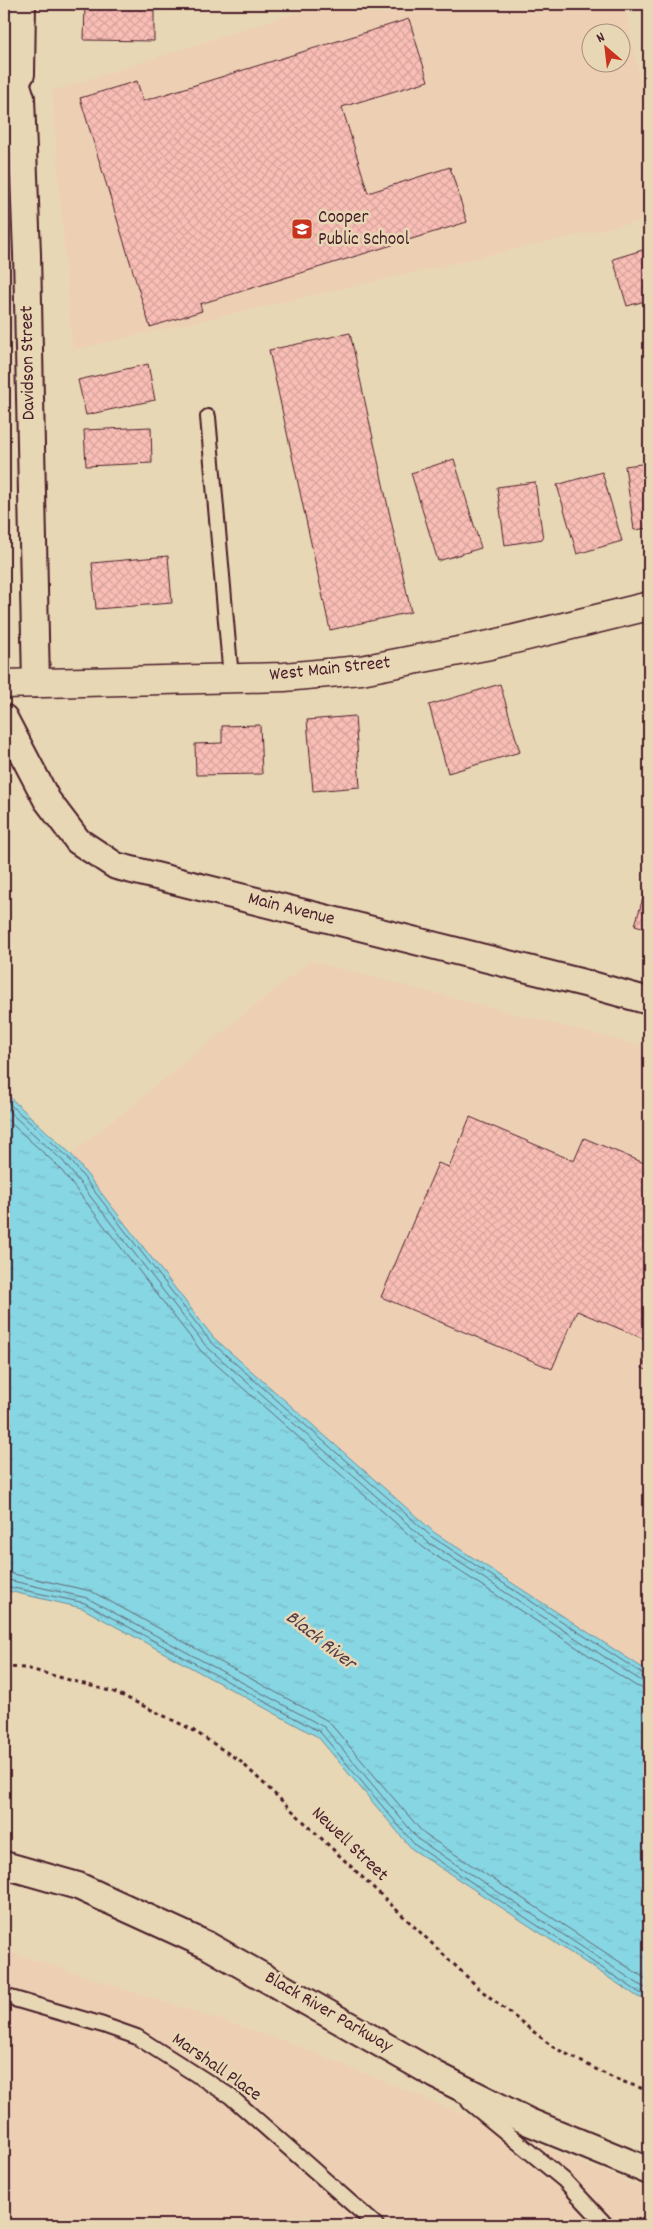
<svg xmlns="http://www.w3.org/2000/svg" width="653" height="2229" font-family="Dekko,sans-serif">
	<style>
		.built { fill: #edd0b4; fill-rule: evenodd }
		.water { fill: url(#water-ripples); stroke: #6f8d99 }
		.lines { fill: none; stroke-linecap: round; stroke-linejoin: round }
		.shore { stroke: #626875; stroke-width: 1 }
		.building { fill: url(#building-cross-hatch); stroke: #4a1f2b }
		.lane-casing { stroke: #4a1f2b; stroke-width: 18 }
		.street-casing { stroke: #4a1f2b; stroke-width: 30 }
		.primary-casing { stroke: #4a1f2b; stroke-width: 31 }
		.path { stroke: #4a1f2b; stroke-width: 3; stroke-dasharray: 4 4; stroke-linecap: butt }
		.lane { stroke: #e8d7b4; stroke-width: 14 }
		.street { stroke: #e8d7b4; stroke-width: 26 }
		.primary { stroke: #e8d7b4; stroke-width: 28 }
		.labels { text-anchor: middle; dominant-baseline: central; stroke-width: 5; stroke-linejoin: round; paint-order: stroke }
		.poi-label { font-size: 19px; fill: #4a1f2b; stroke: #e8d7b4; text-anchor: start }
		.street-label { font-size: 19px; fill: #4a1f2b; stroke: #e8d7b4 }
		.water-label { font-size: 20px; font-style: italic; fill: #533a47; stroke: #e8d7b4 }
	</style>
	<defs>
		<pattern id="water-ripples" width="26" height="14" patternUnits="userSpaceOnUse" patternTransform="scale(1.25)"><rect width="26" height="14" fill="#87d6e3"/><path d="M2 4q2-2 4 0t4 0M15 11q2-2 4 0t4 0" fill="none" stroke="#76b7c3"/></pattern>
		<pattern id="building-cross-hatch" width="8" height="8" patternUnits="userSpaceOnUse" patternTransform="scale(1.25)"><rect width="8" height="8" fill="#f9beb5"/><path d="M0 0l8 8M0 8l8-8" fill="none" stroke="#d7a39c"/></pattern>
	</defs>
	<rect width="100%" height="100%" fill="#e8d7b4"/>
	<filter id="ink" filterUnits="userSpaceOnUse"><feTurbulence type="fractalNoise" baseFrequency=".02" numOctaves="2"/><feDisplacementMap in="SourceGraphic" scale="10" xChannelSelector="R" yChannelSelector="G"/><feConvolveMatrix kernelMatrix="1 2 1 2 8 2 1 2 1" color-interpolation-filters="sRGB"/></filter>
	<g filter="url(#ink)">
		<g class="built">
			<path d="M322 4H624L649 118V219L72 350 52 91ZM590 32H620V62H590Z"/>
			<path d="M310 961 649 1048V1672L435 1533 213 1337 71 1154Z"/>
			<path d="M4 1950 291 2043 649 2190V2225H4Z"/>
		</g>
		<path class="water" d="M4 1092 71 1154 213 1337 435 1533 649 1672V2001L638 1997 412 1849 318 1737 82 1608 4 1590Z"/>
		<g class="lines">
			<g class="shore">
				<path d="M4 1099 68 1157 210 1341 432 1537 643 1674 649 1676"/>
				<path d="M4 1107 63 1161 206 1346 428 1542 640 1680 649 1682"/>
				<path d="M4 1117 58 1166 201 1351 424 1548 636 1686 649 1690"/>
				<path d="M4 1572 91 1591 328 1721 424 1834 649 1981"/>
				<path d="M4 1579 87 1598 324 1727 419 1840 643 1987 649 1989"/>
				<path d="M4 1586 85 1603 320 1732 415 1845 640 1993 649 1995"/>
			</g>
		</g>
		<g class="building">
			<path d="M85 4H154V41L84 40Z"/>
			<path d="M409 19 428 81 342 107 368 193 450 167 467 222 200 304 202 311 150 327 80 98 137 81 143 101Z"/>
			<path d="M649 248V300L627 306 613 259Z"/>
			<path d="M350 333 411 612 330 630 269 350Z"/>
			<path d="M148 364 155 400 86 415 78 380Z"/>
			<path d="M151 427 152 463 86 466 84 430Z"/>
			<path d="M454 459 481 548 438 561 411 473Z"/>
			<path d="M649 463V528L634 530 625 466Z"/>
			<path d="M602 472 622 541 577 554 557 485Z"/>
			<path d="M535 482 543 539 505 545 497 487Z"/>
			<path d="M168 556 172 603 96 609 92 563Z"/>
			<path d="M500 684 520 752 448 773 429 705Z"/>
			<path d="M355 716 360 787 313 791 307 720Z"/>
			<path d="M260 725 262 774 196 775 195 744 222 743V726Z"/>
			<path d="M649 878V929L635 925Z"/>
			<path d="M470 1117 574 1161 584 1138 649 1165V1341L577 1311 552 1369 381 1297 438 1163 449 1167Z"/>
			<path d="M649 1352V1371L642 1368Z"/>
		</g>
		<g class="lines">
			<g class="lane-casing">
				<g id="lane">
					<path d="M208 417 231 678"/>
					<path d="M4 1996 103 2025 137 2037 230 2096 376 2225"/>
					<path d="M469 2102 564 2180 606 2225"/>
				</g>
			</g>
			<g class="street-casing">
				<g id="street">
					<path d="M4 44 21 98 27 254 36 684"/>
					<path d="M21 74 22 4"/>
					<path d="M4 718 47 800 78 841 116 866 588 984 649 1001"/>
					<path d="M4 1865 78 1886 207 1945 436 2075 529 2122 649 2171"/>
				</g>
			</g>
			<g class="primary-casing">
				<path id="primary" d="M4 684 284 677 361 670 490 645 649 606"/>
			</g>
			<path class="path" d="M4 1667 26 1668 117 1693 191 1729 240 1761 482 1991 553 2047 613 2078 649 2091"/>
			<use href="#lane" class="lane"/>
			<use href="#street" class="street"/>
			<use href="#primary" class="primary"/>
		</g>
	</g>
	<defs>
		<g id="school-square" transform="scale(1.125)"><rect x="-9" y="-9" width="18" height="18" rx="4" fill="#c8321e" stroke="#e8d7b4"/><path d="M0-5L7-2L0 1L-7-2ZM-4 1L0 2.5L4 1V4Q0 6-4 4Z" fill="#fff"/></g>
	</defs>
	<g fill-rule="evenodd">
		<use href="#school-square" x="302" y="229"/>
	</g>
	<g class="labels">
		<g class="poi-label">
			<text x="318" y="218">Cooper<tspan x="318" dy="22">Public School</tspan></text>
		</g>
		<g class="street-label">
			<text transform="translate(29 363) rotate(-91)">Davidson Street</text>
			<text transform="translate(330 670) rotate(-6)">West Main Street</text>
			<text transform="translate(291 910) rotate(14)">Main Avenue</text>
			<text transform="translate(349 1845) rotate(44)">Newell Street</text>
			<text transform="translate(328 2013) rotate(30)">Black River Parkway</text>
			<text transform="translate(216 2068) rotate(35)">Marshall Place</text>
		</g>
		<g class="water-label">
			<text transform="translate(320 1641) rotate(38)">Black River</text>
		</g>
	</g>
	<rect width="653" height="2229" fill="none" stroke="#e8d7b4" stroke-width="20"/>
	<rect x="10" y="10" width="633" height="2209" fill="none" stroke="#4a1f2b" stroke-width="2" filter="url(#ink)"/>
	<g transform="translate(606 48) rotate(332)"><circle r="24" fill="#e8d7b4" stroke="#a98d7d"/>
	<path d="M0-4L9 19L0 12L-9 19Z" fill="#c8321e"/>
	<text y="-8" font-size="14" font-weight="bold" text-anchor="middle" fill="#4a1f2b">N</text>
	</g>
</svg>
